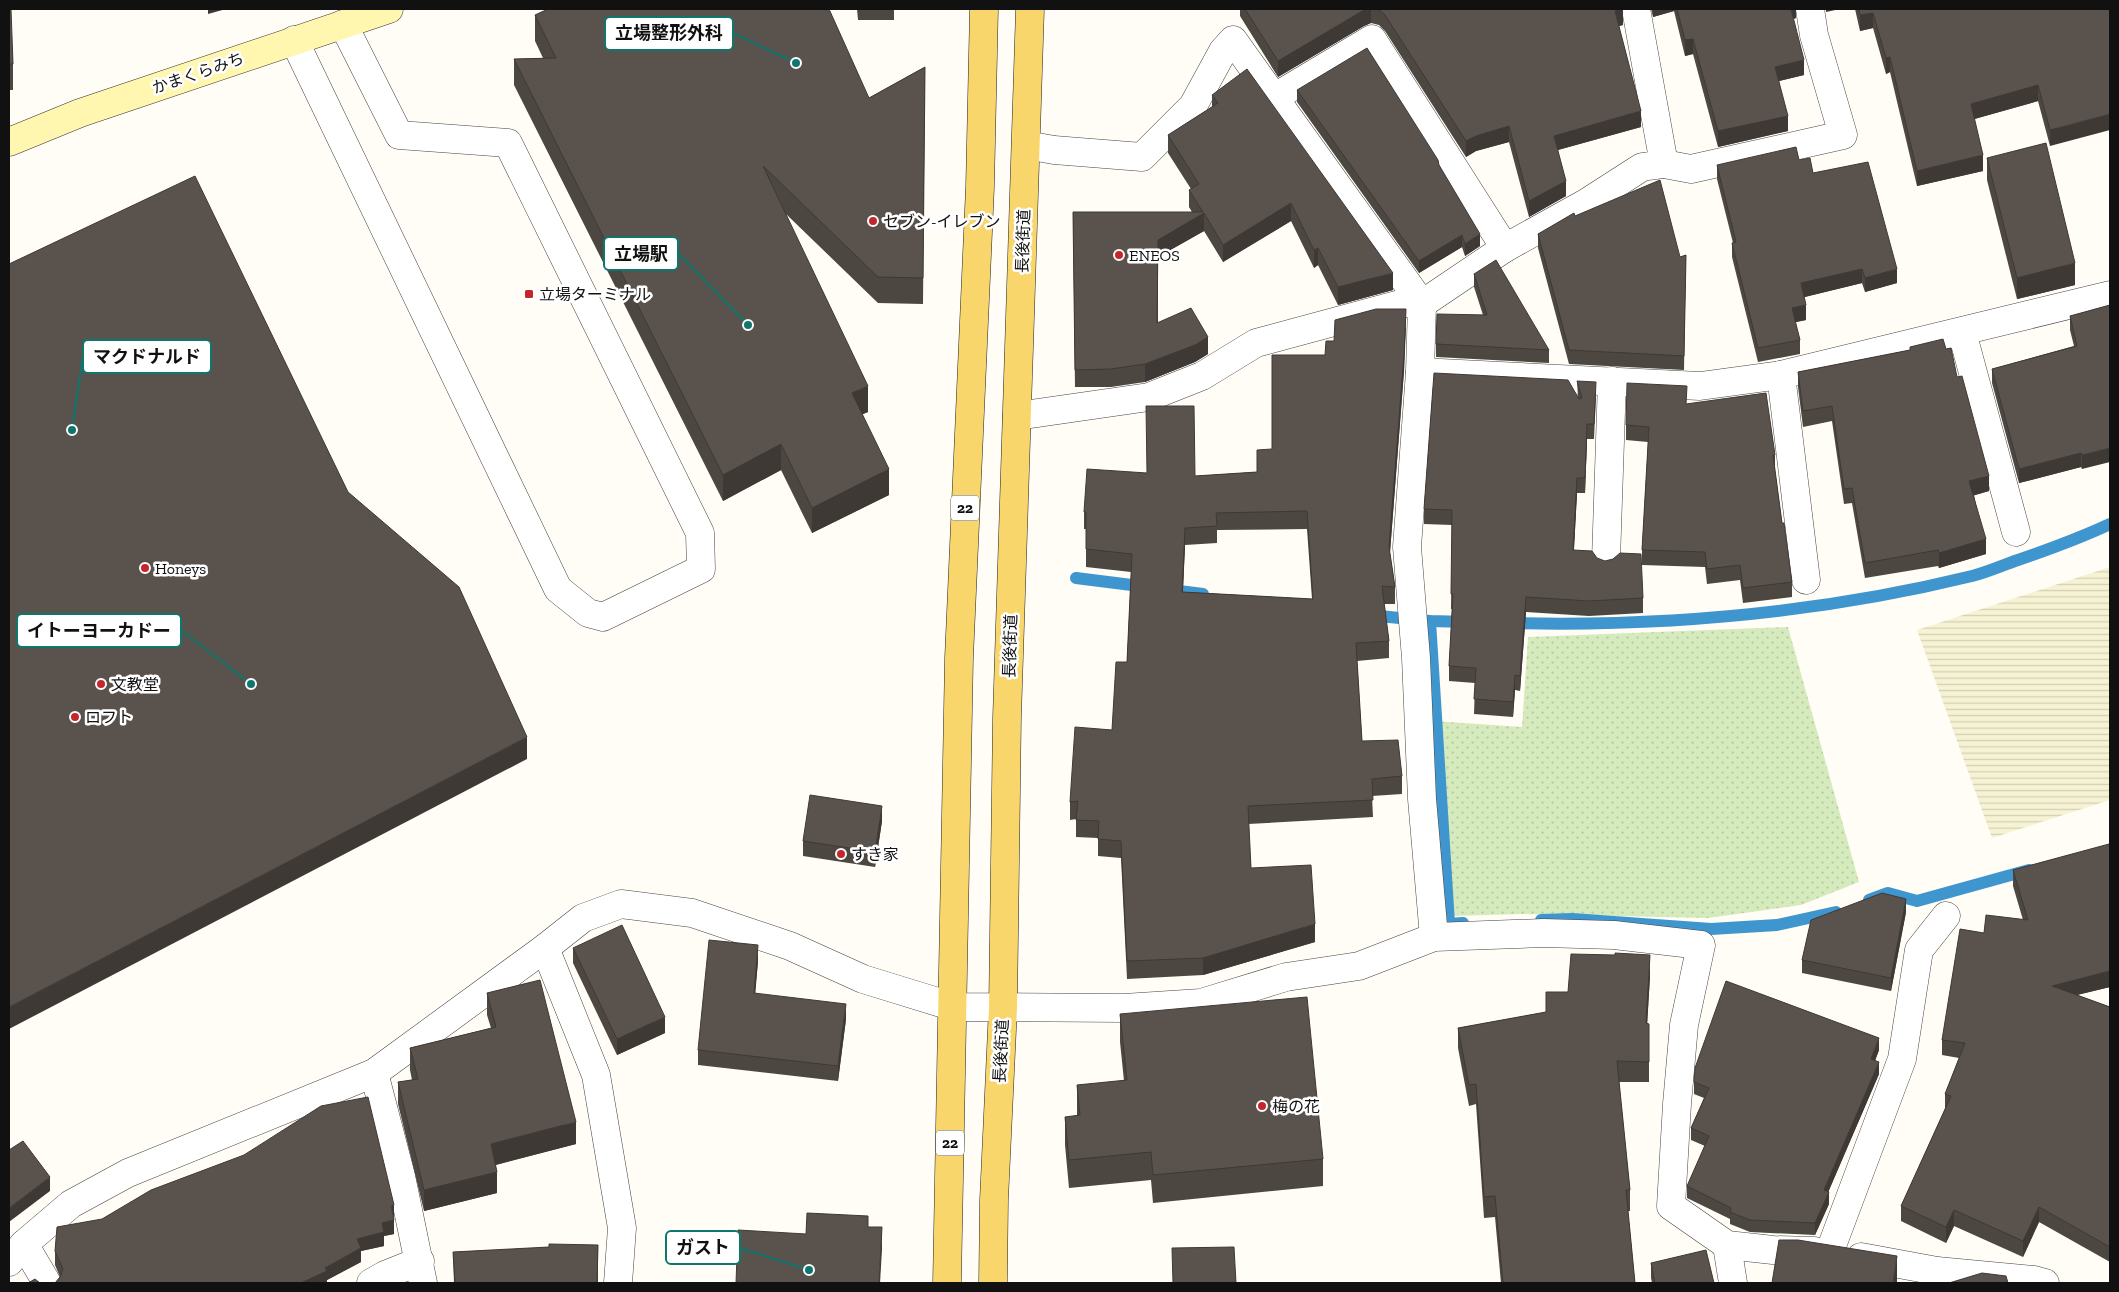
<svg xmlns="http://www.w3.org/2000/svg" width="2119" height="1292" font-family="'Zilla Slab','Noto Sans JP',serif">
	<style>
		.farmland { fill: url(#farmland-rules) }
		.grass { fill: url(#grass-dots) }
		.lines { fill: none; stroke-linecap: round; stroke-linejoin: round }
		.stream { stroke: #3f96cf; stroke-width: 12 }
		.minor-casing { stroke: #444; stroke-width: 29 }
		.secondary-casing { stroke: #333; stroke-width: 29 }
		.primary-casing { stroke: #222; stroke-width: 29 }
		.minor { stroke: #fff; stroke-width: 28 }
		.secondary { stroke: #fff6b0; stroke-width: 28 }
		.primary { stroke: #f9d66b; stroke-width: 28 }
		.wall { fill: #4d4742; fill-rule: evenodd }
		.shaded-wall { fill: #3f3936 }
		.building { fill: #5a524d; stroke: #3f3936; fill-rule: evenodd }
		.poi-dot { fill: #c4262e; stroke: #fff; stroke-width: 2 }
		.labels { text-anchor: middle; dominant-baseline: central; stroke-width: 5; stroke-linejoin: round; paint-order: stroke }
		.shield { fill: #fff; stroke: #585858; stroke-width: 1 }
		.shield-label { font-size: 15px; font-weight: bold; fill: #111 }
		.street-label { font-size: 16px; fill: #111; stroke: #fff }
		.poi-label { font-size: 16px; fill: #111; stroke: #fff; text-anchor: start }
		.leader { fill: none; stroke: #0f766e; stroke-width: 2 }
		.callout-dot { fill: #0f766e; stroke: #fff; stroke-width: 2 }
		.callout { fill: #fff; stroke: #0f766e; stroke-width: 2 }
		.callout-label { font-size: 18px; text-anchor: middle; font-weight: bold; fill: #111 }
	</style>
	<defs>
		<pattern id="farmland-rules" width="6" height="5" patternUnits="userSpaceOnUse" patternTransform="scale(1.25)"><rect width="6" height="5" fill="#f6f3d4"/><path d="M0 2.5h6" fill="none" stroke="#d2cfb5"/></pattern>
		<pattern id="grass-dots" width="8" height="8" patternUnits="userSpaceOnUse" patternTransform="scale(1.25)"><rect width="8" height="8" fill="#d5ebbd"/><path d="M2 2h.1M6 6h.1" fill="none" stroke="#b6c8a1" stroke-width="1.8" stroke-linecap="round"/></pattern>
	</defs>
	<rect width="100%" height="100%" fill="#fffdf5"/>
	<path class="farmland" d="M2110 567V800L1992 838 1917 630Z"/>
	<path class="grass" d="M1788 627 1859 882 1801 905 1708 918 1522 914 1452 916 1434 721 1522 727 1528 637Z"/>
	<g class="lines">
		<g class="stream">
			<path d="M1076 578 1203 594"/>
			<path d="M1369 615 1430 621 1468 622"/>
			<path d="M1430 621 1449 924 1463 923"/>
			<path d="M1508 623C1663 627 1821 613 1972 576 1988 572 2003 565 2018 560 2050 549 2080 538 2110 524"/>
			<path d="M1869 900 1888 893 1917 901 2029 870"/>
			<path d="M1541 920 1572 919 1711 929 1777 925 1836 912"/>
		</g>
		<g class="minor-casing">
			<g id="minor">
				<path d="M294 40 558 589 588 613 603 617 701 569 700 533 508 143 399 135 343 24"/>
				<path d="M1275 97 1372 39 1505 248"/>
				<path d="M1026 145 1054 150 1142 157 1193 106 1223 51 1233 40 1422 304 1420 372 1407 547 1416 658 1422 799 1434 937"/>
				<path d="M1664 164 1691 169 1843 135 1814 35 1810 9"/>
				<path d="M1962 332 2016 532"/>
				<path d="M1420 372 1700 386 1781 375 2110 295"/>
				<path d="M1781 375 1806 580"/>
				<path d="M1017 416 1149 397 1202 376 1256 343 1404 303 1422 304 1505 248 1586 203 1642 167 1664 164 1636 9"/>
				<path d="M1606 560 1612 381"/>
				<path d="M545 948 596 1075 622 1228 618 1283"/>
				<path d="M374 1073 401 1176 423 1283"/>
				<path d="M24 1244 47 1283"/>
				<path d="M1727 1245 1733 1283"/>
				<path d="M1830 1251 1902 1059 1919 950 1946 916"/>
				<path d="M1861 1257 1937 1271 2034 1280 2045 1283"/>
				<path d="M9 1262 24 1244 71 1204 128 1173 374 1073 545 948 583 918 621 904 692 913 790 946 863 979 954 1007 1124 1008 1201 1003 1286 977 1359 966 1434 937 1543 933 1614 935 1701 945 1684 1025 1677 1104 1671 1206 1727 1245 1773 1250 1814 1251"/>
				<path d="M371 1283 385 1275 420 1261"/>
			</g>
		</g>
		<g class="secondary-casing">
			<path id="secondary" d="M9 142 80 113 389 9"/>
		</g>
		<g class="primary-casing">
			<g id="primary">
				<path d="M947 1283 959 658 980 187 984 9"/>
				<path d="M993 1283 994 1200 1003 1008 1007 717 1030 9"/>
			</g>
		</g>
		<use href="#minor" class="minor"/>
		<use href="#secondary" class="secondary"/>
		<use href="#primary" class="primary"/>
	</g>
	<g class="wall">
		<path d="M9 9 13 64V90H9Z"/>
		<path d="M857 9H894V20H858Z"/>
		<path d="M1240 9H1623V25L1619 26 1641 127 1558 150 1566 196 1529 217 1509 142 1476 151 1466 157 1385 31 1379 25 1371 23 1364 26 1278 77 1240 16Z"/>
		<path d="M1651 9H1796V18L1793 19 1804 75 1779 81 1788 131 1718 147 1693 54 1685 56 1674 11 1653 17Z"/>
		<path d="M1855 9H2110L2050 146 2038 101 1974 119 1983 171 1917 186 1890 72 1886 74 1873 28 1860 31Z"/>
		<path d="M535 15 869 98 925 67 923 304 878 303 786 214 868 412 862 414 889 495 812 533 781 470 723 501 514 85V59L543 58 535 41Z"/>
		<path d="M1297 90 1439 165 1480 246 1465 256 1462 247 1419 273 1297 102Z"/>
		<path d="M1212 95 1393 290 1338 305 1318 265 1314 268 1291 221 1223 262 1204 231 1158 257V323L1208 354 1195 362 1145 382 1111 387H1075L1073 212H1192L1189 207V190L1191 189 1168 153V135L1212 107Z"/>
		<path d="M1987 158 2075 285 2017 299 1987 180Z"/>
		<path d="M1799 160 1813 173 1897 283 1865 292 1862 283 1804 297 1806 320 1795 322 1800 340V354L1758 362 1732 257V243H1733L1717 179V165Z"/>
		<path d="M1575 216 1680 257 1686 255 1684 370 1569 364 1538 248V234Z"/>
		<path d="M1474 274 1549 350V363L1436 357V344L1483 315 1474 287Z"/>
		<path d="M2110 305 2082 469 2081 467 2019 483 1992 383V369L2074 346 2070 330V316Z"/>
		<path d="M1406 327 1404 371 1390 553 1395 587V604H1384L1389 641V658L1357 661 1362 741 1402 776V794L1372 796 1373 817 1248 824 1251 868 1315 942 1203 975 1127 979 1121 858 1098 856V838L1076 837V819L1070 820V802L1112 730 1127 662 1131 572 1086 567V529H1084V512L1195 476 1257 472 1272 449 1325 355 1334 341ZM1307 529 1312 599 1183 592 1185 545 1217 543V530Z"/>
		<path d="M1910 347 1946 349 1957 377 1989 491 1974 495 1986 554 1939 568 1938 566 1865 578 1852 503 1844 504 1832 421 1803 427 1798 387V372L1910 350Z"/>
		<path d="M1577 381 1596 396 1594 439H1587L1585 493H1577L1574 550 1597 558 1643 598V613L1589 616 1526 612 1520 691 1515 690 1513 717 1474 714 1475 683 1449 681V666L1452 609H1451L1452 525 1424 524V509L1578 397Z"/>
		<path d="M1687 404 1775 455V470L1782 523 1792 582V597L1743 603 1740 580 1707 584 1705 567 1642 565V550L1648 442 1626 440V425Z"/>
		<path d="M882 821 875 867 803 856V841Z"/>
		<path d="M2110 847V987L2077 995 2110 1007V1262L2039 1222 2023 1257 1954 1226 1946 1243 1901 1221V1206L1945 1109V1094L1959 1058 1942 1055V1040L1984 933 2023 920 2013 886V870Z"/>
		<path d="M1906 912 1891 991 1802 973V960Z"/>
		<path d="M573 948 665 1033 617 1055 573 963Z"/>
		<path d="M758 961 755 993 846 1019 838 1081 698 1065V1050Z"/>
		<path d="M1650 976 1647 1024H1649V1082H1619L1630 1190V1211H1628L1635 1283H1501L1495 1217 1484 1218 1476 1104 1469 1106 1458 1048V1028L1546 1012 1568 992Z"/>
		<path d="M487 993 576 1144 496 1165 497 1193 424 1211 398 1104V1082L412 1080 410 1070V1048L491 1028 487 1015Z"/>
		<path d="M1120 1014 1323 1159V1186L1153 1203 1151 1180 1069 1188 1065 1145V1117L1077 1116V1085L1124 1081 1120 1042Z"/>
		<path d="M1879 1050 1875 1061 1879 1074 1828 1192 1829 1204 1815 1235 1750 1232 1730 1224V1219L1687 1198V1186L1705 1146 1691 1140V1128L1704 1098 1694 1094V1082Z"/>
		<path d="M394 1217V1234L384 1236V1246L361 1251V1262L327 1280V1283H55L60 1277 55 1265V1251L102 1219Z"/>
		<path d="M598 1245V1283H454L453 1252Z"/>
		<path d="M1651 1263 1714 1283H1652L1651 1278Z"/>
	</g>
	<g class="shaded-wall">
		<path d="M208 9H226L208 14Z"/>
		<path d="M1368 9H1371V23L1364 26 1278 77V61L1364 10Z"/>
		<path d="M1623 9V25L1615 27V11Z"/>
		<path d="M1653 9H1674V11L1653 17Z"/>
		<path d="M1790 9H1796V18L1790 20Z"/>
		<path d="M1826 9H1840L1826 12Z"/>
		<path d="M1873 13V28L1860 31V15Z"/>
		<path d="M1693 39V54L1685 56V40Z"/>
		<path d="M1890 57V72L1886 74V58Z"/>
		<path d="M1804 60V75L1775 82V67Z"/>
		<path d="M2038 85V101L1971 120V104Z"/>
		<path d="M1641 111V127L1554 151V136Z"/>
		<path d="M2110 114V130L2050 146V130Z"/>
		<path d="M1788 116V131L1718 147V131Z"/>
		<path d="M1509 126V142L1476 151 1466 157V141L1476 136Z"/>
		<path d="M1983 155V171L1917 186V171Z"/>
		<path d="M1566 181V196L1529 217V201Z"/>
		<path d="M1291 203V221L1223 262V245Z"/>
		<path d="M1204 213V231L1158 257V240Z"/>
		<path d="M1480 234V246L1465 256V244Z"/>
		<path d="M1462 235V247L1419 273V261Z"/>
		<path d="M1318 248V265L1314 268V250Z"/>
		<path d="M2075 263V285L2017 299V278Z"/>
		<path d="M1862 269V283L1801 298V283Z"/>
		<path d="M1897 269V283L1865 292V278Z"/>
		<path d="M1393 273V290L1338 305V287Z"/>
		<path d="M1806 305V320L1792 323V308Z"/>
		<path d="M1406 309 1404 371 1389 564V547Z"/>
		<path d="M1208 337V354L1195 362 1145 382V364Z"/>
		<path d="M868 386V412L852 419V393Z"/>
		<path d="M1587 424V439L1585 493V478Z"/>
		<path d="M781 444V470L723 501V475Z"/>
		<path d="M2110 448V462L2082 469V455Z"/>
		<path d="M2081 453V467L2019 483V469Z"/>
		<path d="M889 469V495L812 533V508Z"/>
		<path d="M1989 476V491L1969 497V481Z"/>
		<path d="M1577 478V493L1573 565V550Z"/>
		<path d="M1185 528V545L1182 609V592Z"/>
		<path d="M1986 539V554L1939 568V553Z"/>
		<path d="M1526 597V612L1520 691V676Z"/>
		<path d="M1515 675V690L1513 717V702Z"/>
		<path d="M527 737V759L9 1029V1007Z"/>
		<path d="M882 806V821L875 867V852Z"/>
		<path d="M1906 899V912L1891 991V978Z"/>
		<path d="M1315 924V942L1203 975V958Z"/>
		<path d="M758 945V961L754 1008V993Z"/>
		<path d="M1650 955V976L1646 1044V1023Z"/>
		<path d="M2110 971V987L2052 1001V986Z"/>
		<path d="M846 1004V1019L838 1081V1066Z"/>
		<path d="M665 1017V1033L617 1055V1039Z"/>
		<path d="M1879 1038V1050L1871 1071V1059Z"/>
		<path d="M1879 1062V1074L1824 1202V1190Z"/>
		<path d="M576 1122V1144L491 1166V1144Z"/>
		<path d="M497 1172V1193L424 1211V1190Z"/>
		<path d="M50 1177V1191L9 1222V1208Z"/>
		<path d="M1829 1192V1204L1815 1235V1223Z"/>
		<path d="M394 1205V1219L391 1206Z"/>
		<path d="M2039 1207V1222L2023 1257V1241Z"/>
		<path d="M1954 1210V1226L1946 1243V1227Z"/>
		<path d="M394 1220V1234L384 1236V1246L361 1251V1262L327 1280V1283H301L325 1268 357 1239 382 1223Z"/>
		<path d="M882 1227V1249L880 1283H879Z"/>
		<path d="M1897 1256V1283H1893Z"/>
	</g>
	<g class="building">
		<path d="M9 9H11L13 64H9Z"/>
		<path d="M548 9H829L869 98 925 67 923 278 878 277 763 166 868 386 852 393 889 469 812 508 781 444 723 475 514 59 556 58 535 15Z"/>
		<path d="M1245 9H1368L1364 10 1278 61Z"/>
		<path d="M1375 9H1623L1615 11 1641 111 1554 136 1566 181 1529 201 1509 126 1476 136 1466 141 1385 15 1379 10Z"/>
		<path d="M1677 9H1791L1804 60 1775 67 1788 116 1718 131 1693 39 1685 40Z"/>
		<path d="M1859 9H2110V114L2050 130 2038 85 1971 104 1983 155 1917 171 1890 57 1886 58 1873 13 1860 15Z"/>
		<path d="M1367 48 1438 160 1439 165 1480 234 1465 244 1462 235 1419 261 1297 90Z"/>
		<path d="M1247 69 1393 273 1338 287 1318 248 1314 250 1291 203 1223 245 1204 213 1158 240 1157 323 1191 308 1208 337 1195 345 1145 364 1111 369 1075 370 1073 212H1203L1189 190 1199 184 1168 135 1218 103 1212 95Z"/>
		<path d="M2046 143 2075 263 2017 278 1987 158Z"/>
		<path d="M1796 147 1799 160 1810 158 1813 173 1868 162 1897 269 1865 278 1862 269 1801 283 1806 305 1792 308 1800 340 1758 348 1732 243 1736 242 1717 165Z"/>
		<path d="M195 176 348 492 459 587 527 737 9 1007V264Z"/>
		<path d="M1660 180 1680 257 1686 255 1684 356 1569 350 1538 234 1574 213 1575 216Z"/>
		<path d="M1496 260 1549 350 1436 344 1437 314 1487 315 1474 274Z"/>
		<path d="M2110 305V448L2082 455 2081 453 2019 469 1992 369 2077 346 2070 316Z"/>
		<path d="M1376 309H1406L1404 354 1389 547 1395 587 1382 586 1389 641 1356 643 1362 741 1398 740 1402 776 1372 779 1373 800 1248 806 1251 868 1311 865 1315 924 1203 958 1127 961 1121 841 1098 839 1099 821 1076 820 1078 801 1070 802 1075 727 1112 730 1116 662H1127L1132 554 1086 549V512H1084L1087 469 1147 473 1146 406H1194L1195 476 1257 472V450L1272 449V355H1325L1326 341H1334L1335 320ZM1307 511 1313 599 1182 592 1185 528 1217 526 1216 513Z"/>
		<path d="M1943 339 1946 349 1951 348 1957 377 1962 376 1989 476 1969 481 1986 539 1939 553 1938 550 1865 563 1852 488 1844 489 1832 406 1803 411 1798 372 1910 350V347Z"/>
		<path d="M1434 373 1568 380 1579 399 1582 398 1577 381 1596 382 1594 424H1587L1585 478H1577L1573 550 1592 551 1597 558 1605 561 1613 559 1620 553 1641 554 1643 598 1589 601 1526 597 1520 676 1515 675 1513 702 1474 699 1476 668 1449 666 1453 594H1451L1452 510 1424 509Z"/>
		<path d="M1627 383 1687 386 1686 404 1766 393 1775 455H1773L1782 523H1784L1792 582 1743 588 1740 565 1707 569 1705 552 1642 550 1649 427 1626 425Z"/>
		<path d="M810 795 882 806 875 852 803 841Z"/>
		<path d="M2109 844 2110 847V971L2052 986 2110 1007V1247L2039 1207 2023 1241 1954 1210 1946 1227 1901 1206 1951 1096 1945 1094 1965 1043 1942 1040 1960 929 1984 933 1986 915 2028 920 2013 870Z"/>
		<path d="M1882 893 1906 899 1891 978 1802 960 1811 920Z"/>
		<path d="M622 925 665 1017 617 1039 573 948Z"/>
		<path d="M709 940 758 945 754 993 846 1004 838 1066 698 1050Z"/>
		<path d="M1615 953 1650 955 1646 1023 1649 1024V1062L1617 1061 1630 1190H1626L1635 1283H1503L1495 1196 1484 1197 1476 1084 1469 1085 1458 1028 1546 1012V992H1568L1571 954 1615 955Z"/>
		<path d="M540 980 576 1122 491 1144 497 1172 424 1190 398 1082 418 1079 410 1048 496 1027 487 993Z"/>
		<path d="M1726 981 1879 1038 1871 1059 1879 1062 1824 1190 1829 1192 1815 1223 1750 1220 1730 1212 1731 1208 1687 1186 1709 1136 1691 1128 1709 1088 1694 1082 1695 1068Z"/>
		<path d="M1307 997 1323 1159 1153 1175 1151 1152 1069 1160 1065 1117 1080 1115 1077 1085 1127 1080 1120 1014Z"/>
		<path d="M368 1097 394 1205 391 1206 394 1220 382 1223 384 1232 357 1239 361 1248 325 1268 327 1271 301 1283H53H55L60 1277 63 1269 55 1251 57 1227 102 1219 151 1190 244 1155 321 1106Z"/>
		<path d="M23 1141 50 1177 9 1208V1150Z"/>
		<path d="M807 1213 868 1216V1227H882L879 1283H736L738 1230 806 1234Z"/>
		<path d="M1779 1240H1798L1897 1256 1893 1283H1772Z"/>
		<path d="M549 1244 598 1245 597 1283H455L453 1252 549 1247Z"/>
		<path d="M1234 1247 1236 1283H1173L1172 1248Z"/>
		<path d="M1706 1250 1714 1283H1655L1651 1263Z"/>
		<path d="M1982 1273 2006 1276 2008 1283H1949Z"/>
		<path d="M35 1279 40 1283H28Z"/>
	</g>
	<g class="poi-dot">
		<circle cx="873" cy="221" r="5"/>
		<circle cx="1119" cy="255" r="5"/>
		<rect x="524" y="289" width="10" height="10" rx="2.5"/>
		<circle cx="145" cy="568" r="5"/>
		<circle cx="101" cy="684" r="5"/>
		<circle cx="75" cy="717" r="5"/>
		<circle cx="841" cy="854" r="5"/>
		<circle cx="1262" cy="1106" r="5"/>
	</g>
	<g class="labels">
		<g class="shield">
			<rect x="951" y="495.5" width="28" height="25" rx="4"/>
			<rect x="936" y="1130.5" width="28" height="25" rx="4"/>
		</g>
		<g class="shield-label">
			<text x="965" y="508">22</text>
			<text x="950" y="1143">22</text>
		</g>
		<g class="street-label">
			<text transform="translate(198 73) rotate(-19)">かまくらみち</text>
			<text transform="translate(1023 241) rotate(-88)">長後街道</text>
			<text transform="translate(1010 646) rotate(-88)">長後街道</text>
			<text transform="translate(1001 1051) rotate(-87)">長後街道</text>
		</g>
		<g class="poi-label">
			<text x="883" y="221">セブン-イレブン</text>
			<text x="1129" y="255">ENEOS</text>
			<text x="539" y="294">立場ターミナル</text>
			<text x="155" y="568">Honeys</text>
			<text x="111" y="684">文教堂</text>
			<text x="85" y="717">ロフト</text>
			<text x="851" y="854">すき家</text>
			<text x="1272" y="1106">梅の花</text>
		</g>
	</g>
	<path class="leader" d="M796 63L733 33M748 325L678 253M72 430L83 356M251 684L181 630M809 1270L740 1248"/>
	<g class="callout-dot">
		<circle cx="796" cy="63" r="5"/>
		<circle cx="748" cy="325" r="5"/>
		<circle cx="72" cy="430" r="5"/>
		<circle cx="251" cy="684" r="5"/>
		<circle cx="809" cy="1270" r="5"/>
	</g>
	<g class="callout">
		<rect x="605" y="17" width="128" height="33" rx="5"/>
		<rect x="604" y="237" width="74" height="33" rx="5"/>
		<rect x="83" y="340" width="128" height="33" rx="5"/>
		<rect x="17" y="614" width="164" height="33" rx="5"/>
		<rect x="666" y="1231" width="74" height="33" rx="5"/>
	</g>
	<g class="callout-label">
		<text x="669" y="39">立場整形外科</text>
		<text x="641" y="260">立場駅</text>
		<text x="147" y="363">マクドナルド</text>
		<text x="99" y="637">イトーヨーカドー</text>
		<text x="703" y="1254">ガスト</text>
	</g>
	<rect width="2119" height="1292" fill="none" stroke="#111111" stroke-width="20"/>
</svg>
